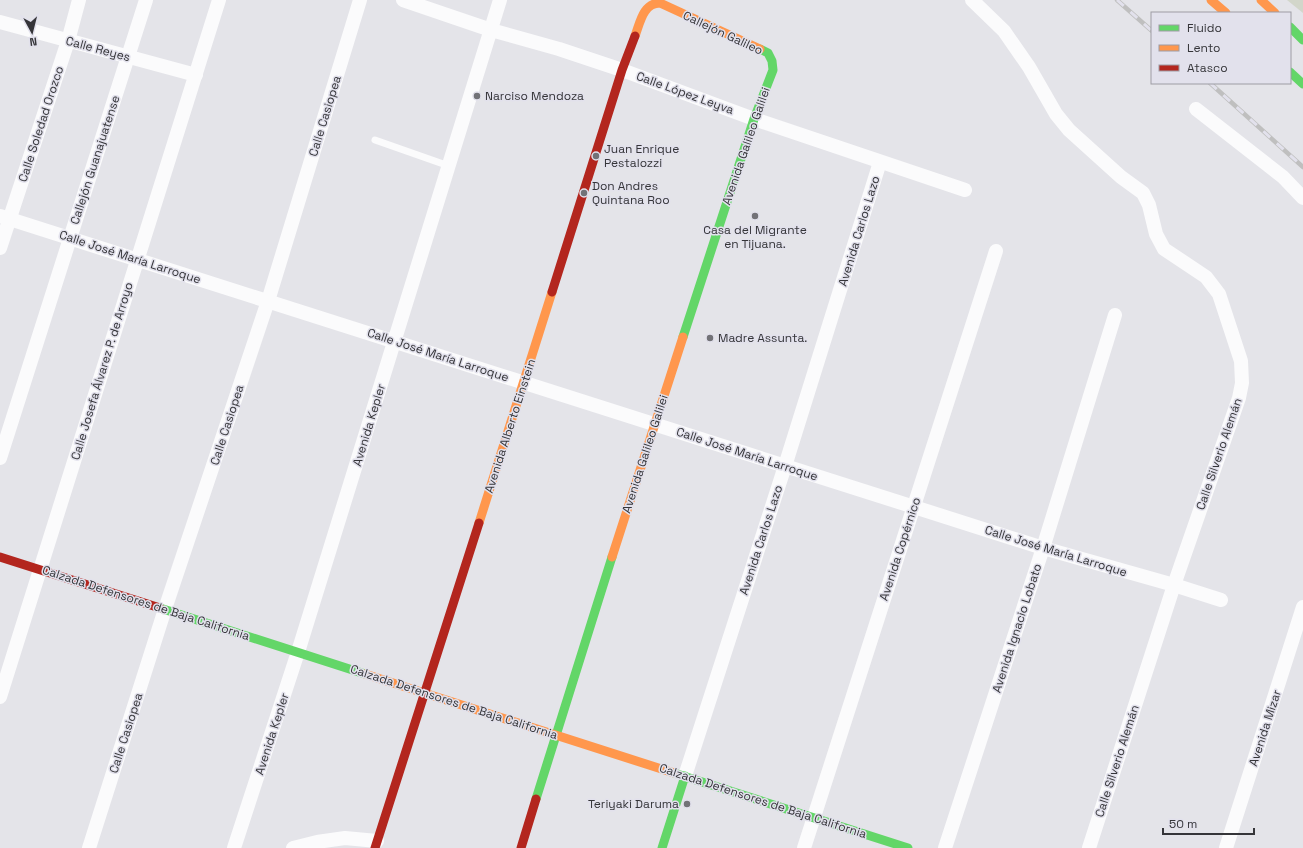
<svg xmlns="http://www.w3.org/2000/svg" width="1303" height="848" font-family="'Space Grotesk',sans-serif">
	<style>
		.green { fill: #d2d6ca }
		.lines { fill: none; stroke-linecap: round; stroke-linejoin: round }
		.lane { stroke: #fbfbfc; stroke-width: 7 }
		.street { stroke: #fbfbfc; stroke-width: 14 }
		.fast { stroke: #63d668; stroke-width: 9 }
		.slow { stroke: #ff974d; stroke-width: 9 }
		.jam { stroke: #b3261e; stroke-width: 9 }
		.rail-casing { stroke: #bfbfbf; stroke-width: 4.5 }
		.rail { stroke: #e2e1ec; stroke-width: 3; stroke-dasharray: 9; stroke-linecap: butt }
		.poi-dot { fill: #727277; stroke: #e2e1ec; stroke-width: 1.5 }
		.labels { text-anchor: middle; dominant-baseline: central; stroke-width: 3; stroke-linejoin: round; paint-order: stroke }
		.street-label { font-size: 12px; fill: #353539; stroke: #e2e1ec }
		.poi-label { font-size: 12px; fill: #353539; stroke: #e2e1ec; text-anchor: start }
	</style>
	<rect width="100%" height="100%" fill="#e4e4e9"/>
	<path class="green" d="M1287 0H1303V13Z"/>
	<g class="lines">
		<path class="lane" d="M375 140 449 166"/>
		<g class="street">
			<path d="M403 0 491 30 559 49 622 70 754 119 965 190"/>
			<path d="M972 0 1004 31 1029 67 1056 114 1069 130 1121 177 1143 193 1149 205 1156 234 1164 249 1206 277 1219 294 1241 361 1242 383 1239 398 1174 585 1089 848"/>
			<path d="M0 22 196 75"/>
			<path d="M1196 109 1283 177 1303 198"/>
			<path d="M0 216 1043 548 1174 585 1221 600"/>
			<path d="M0 248 68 41 79 0"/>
			<path d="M0 458 146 0"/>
			<path d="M0 697 219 0"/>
			<path d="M685 776 785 466 880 162"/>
			<path d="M89 848 165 609 268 301 360 0"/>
			<path d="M234 848 298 652 500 0"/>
			<path d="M293 848 317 842 345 838 377 841"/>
			<path d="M804 848 996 251"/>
			<path d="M945 848 1043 548 1115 315"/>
			<path d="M1226 848 1303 607"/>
		</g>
		<g class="fast">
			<path d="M1290 27 1303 40"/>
			<path d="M1290 72 1303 84"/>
			<path d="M683 337 754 119 773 70 772 61 768 53 760 49"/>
			<path d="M160 608 365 674"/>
			<path d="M674 773 908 848"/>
			<path d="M536 799 612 557"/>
			<path d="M662 848 685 776"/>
		</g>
		<g class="slow">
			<path d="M1211 0 1226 13"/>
			<path d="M1261 0 1275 13"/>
			<path d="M635 36C640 23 643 3 660 3L760 49"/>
			<path d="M479 523 552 292"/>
			<path d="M612 557 683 337"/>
			<path d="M365 674 674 773"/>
		</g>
		<g class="jam">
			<path d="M552 292 622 70 635 36"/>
			<path d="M0 557 160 608"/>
			<path d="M375 848 479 523"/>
			<path d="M521 848 536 799"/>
		</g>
		<g class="rail-casing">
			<g id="rail">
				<path d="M1117 0 1152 31"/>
				<path d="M1210 83 1303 167"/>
			</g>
		</g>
		<use href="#rail" class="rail"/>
	</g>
	<g class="poi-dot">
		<circle cx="477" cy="96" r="4"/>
		<circle cx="596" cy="156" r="4"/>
		<circle cx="584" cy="193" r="4"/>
		<circle cx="755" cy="216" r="4"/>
		<circle cx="710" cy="338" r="4"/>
		<circle cx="687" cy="804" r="4"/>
	</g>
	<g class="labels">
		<g class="street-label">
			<text transform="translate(723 33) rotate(25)">Callejón Galileo</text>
			<text transform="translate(98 49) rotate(15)">Calle Reyes</text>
			<text transform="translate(685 93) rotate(20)">Calle López Leyva</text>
			<text transform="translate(325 116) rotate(-73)">Calle Casiopea</text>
			<text transform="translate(41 124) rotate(-72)">Calle Soledad Orozco</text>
			<text transform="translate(746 146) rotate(-71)">Avenida Galileo Galilei</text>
			<text transform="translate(95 160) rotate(-72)">Callejón Guanajuatense</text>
			<text transform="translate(859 231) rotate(-73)">Avenida Carlos Lazo</text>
			<text transform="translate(130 257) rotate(18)">Calle José María Larroque</text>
			<text transform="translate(438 355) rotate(18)">Calle José María Larroque</text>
			<text transform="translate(102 371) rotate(-73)">Calle Josefa Álvarez P. de Arroyo</text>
			<text transform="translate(227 425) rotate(-72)">Calle Casiopea</text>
			<text transform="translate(369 425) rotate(-73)">Avenida Kepler</text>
			<text transform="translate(510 426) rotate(-72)">Avenida Alberto Einstein</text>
			<text transform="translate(645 454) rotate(-72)">Avenida Galileo Galilei</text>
			<text transform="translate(747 454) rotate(18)">Calle José María Larroque</text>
			<text transform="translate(1219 454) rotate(-71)">Calle Silverio Alemán</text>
			<text transform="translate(761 540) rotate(-72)">Avenida Carlos Lazo</text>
			<text transform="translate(900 549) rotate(-72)">Avenida Copérnico</text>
			<text transform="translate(1056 551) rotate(17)">Calle José María Larroque</text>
			<text transform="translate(146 603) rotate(18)">Calzada Defensores de Baja California</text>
			<text transform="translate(1017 628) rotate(-72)">Avenida Ignacio Lobato</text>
			<text transform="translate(454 702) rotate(18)">Calzada Defensores de Baja California</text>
			<text transform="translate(1265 728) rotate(-72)">Avenida Mizar</text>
			<text transform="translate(126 733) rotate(-72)">Calle Casiopea</text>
			<text transform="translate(272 734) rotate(-72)">Avenida Kepler</text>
			<text transform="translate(1117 761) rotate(-72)">Calle Silverio Alemán</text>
			<text transform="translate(763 801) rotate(18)">Calzada Defensores de Baja California</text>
		</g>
		<g class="poi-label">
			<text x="485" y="96">Narciso Mendoza</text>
			<text x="604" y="149">Juan Enrique<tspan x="604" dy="14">Pestalozzi</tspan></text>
			<text x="592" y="186">Don Andres<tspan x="592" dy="14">Quintana Roo</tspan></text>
			<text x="755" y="230" text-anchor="middle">Casa del Migrante<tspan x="755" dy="14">en Tijuana.</tspan></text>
			<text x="718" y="338">Madre Assunta.</text>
			<text x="679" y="804" text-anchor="end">Teriyaki Daruma</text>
		</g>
	</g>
	<rect x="1151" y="12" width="140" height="72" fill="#e2e1ec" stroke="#9d9ca4"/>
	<rect x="1159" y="25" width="20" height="6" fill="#63d668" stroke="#9d9ca4"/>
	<text x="1187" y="32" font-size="12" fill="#353539">Fluido</text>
	<rect x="1159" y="45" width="20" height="6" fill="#ff974d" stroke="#9d9ca4"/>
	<text x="1187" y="52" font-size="12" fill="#353539">Lento</text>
	<rect x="1159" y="65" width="20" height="6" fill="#b3261e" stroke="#9d9ca4"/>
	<text x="1187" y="72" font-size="12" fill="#353539">Atasco</text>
	<g transform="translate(32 32) rotate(173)" stroke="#e2e1ec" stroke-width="3" paint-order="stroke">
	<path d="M0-3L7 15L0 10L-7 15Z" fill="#353539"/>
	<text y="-6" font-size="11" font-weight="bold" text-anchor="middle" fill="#353539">N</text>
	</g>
	<path d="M1163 828v6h91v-6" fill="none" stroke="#353539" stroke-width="2"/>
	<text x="1169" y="828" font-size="12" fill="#353539" stroke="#e2e1ec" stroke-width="3" paint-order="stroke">50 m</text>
</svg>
